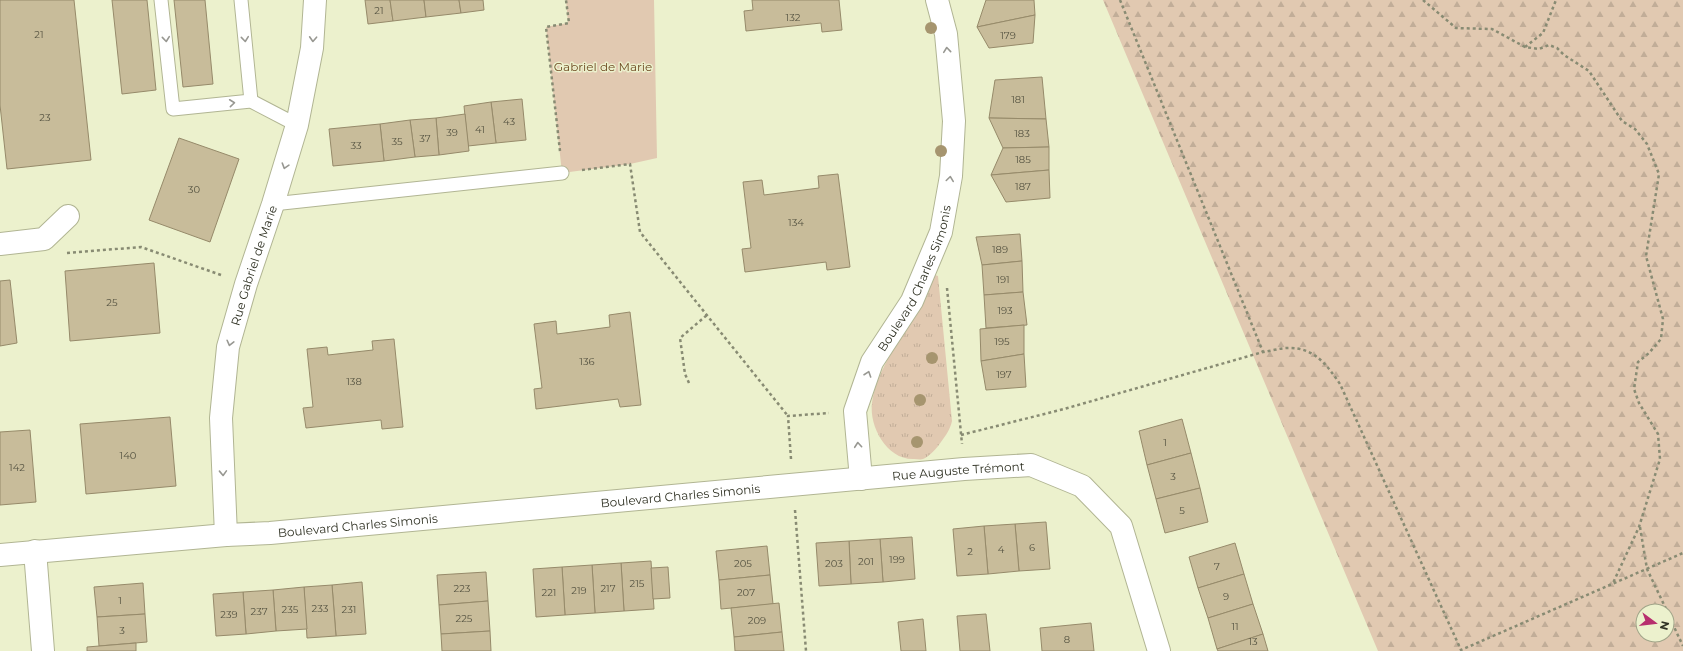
<svg xmlns="http://www.w3.org/2000/svg" width="1683" height="651" font-family="Montserrat,sans-serif">
	<style>
		.grass { fill: url(#grass-tufts) }
		.forest { fill: url(#forest-firs); fill-rule: evenodd }
		.green { fill: #e1c9b1 }
		.building { fill: #c8bc9a; stroke: #968a6a }
		.lines { fill: none; stroke-linecap: round; stroke-linejoin: round }
		.service-casing { stroke: #b1b593; stroke-width: 15 }
		.minor-casing { stroke: #b1b593; stroke-width: 24 }
		.path { stroke: #888b73; stroke-width: 2.5; stroke-dasharray: 3 3; stroke-linecap: butt }
		.service { stroke: #fff; stroke-width: 13 }
		.minor { stroke: #fff; stroke-width: 22 }
		.tree { fill: #a6956f }
		.oneway { stroke: #989892 }
		.labels { text-anchor: middle; dominant-baseline: central; stroke-width: 3; stroke-linejoin: round; paint-order: stroke }
		.number-label { font-size: 10px; fill: #565442 }
		.park-label { font-size: 12px; fill: #6d4a22; stroke: #ecf1cd }
		.street-label { font-size: 12px; fill: #303224; stroke: #ecf1cd }
	</style>
	<defs>
		<pattern id="grass-tufts" width="24" height="20" patternUnits="userSpaceOnUse"><rect width="24" height="20" fill="#e1c9b1"/><path d="M3 7l-1-3M5 7V3M7 7l1-3M15 17l-1-3M17 17v-4M19 17l1-3" fill="none" stroke="#c1ad98"/></pattern>
		<pattern id="forest-firs" width="22" height="20" patternUnits="userSpaceOnUse"><rect width="22" height="20" fill="#e1c9b1"/><path d="M5 1l3.5 6h-7zM16 11l3.5 6h-7z" fill="#c1ad98"/></pattern>
	</defs>
	<rect width="100%" height="100%" fill="#ecf1cd"/>
	<path class="grass" d="M935 275 938 276 952 421C950 430 946 435 941 442 937 448 929 457 923 459 921 460 917 459 914 459 887 460 869 427 872 403 876 370 906 330 922 302 927 293 931 284 935 275Z"/>
	<path class="forest" d="M1103 0H1683V651H1378ZM1643 611H1667V635H1643Z"/>
	<path class="green" d="M566 0H654L657 158 630 164 562 173 546 27 568 23Z"/>
	<g class="building">
		<path d="M0 0H74L91 160 7 169 0 105Z"/>
		<path d="M112 0H147L156 90 122 94Z"/>
		<path d="M174 0H205L213 84 183 87Z"/>
		<path d="M365 0H390L393 21 368 24Z"/>
		<path d="M390 0H424L426 17 393 21Z"/>
		<path d="M424 0H459L461 13 426 17Z"/>
		<path d="M459 0H483L484 10 461 13Z"/>
		<path d="M752 0H839L842 30 822 32 821 23 746 31 744 11 753 10Z"/>
		<path d="M986 0H1034L1035 15 977 27Z"/>
		<path d="M1035 15 1033 43 989 48 977 27Z"/>
		<path d="M1042 77 1046 119 989 118 995 80Z"/>
		<path d="M522 99 526 140 496 143 491 102Z"/>
		<path d="M491 102 496 143 468 146 464 106Z"/>
		<path d="M465 114 469 151 439 155 436 118Z"/>
		<path d="M436 118 439 155 415 157 410 120Z"/>
		<path d="M989 118 1046 119 1049 147 1003 148Z"/>
		<path d="M410 120 415 157 384 161 380 124Z"/>
		<path d="M380 124 384 161 333 166 329 129Z"/>
		<path d="M179 138 239 159 210 242 149 220Z"/>
		<path d="M1049 147V170L991 175 1003 148Z"/>
		<path d="M1049 170 1050 198 1006 202 991 175Z"/>
		<path d="M838 174 850 267 827 270 826 262 745 272 742 249 751 248 743 182 762 180 764 195 819 188 818 176Z"/>
		<path d="M1020 234 1022 261 982 265 976 237Z"/>
		<path d="M1022 261 1023 292 984 295 982 265Z"/>
		<path d="M154 263 160 333 70 341 65 271Z"/>
		<path d="M10 280 17 343 0 346V281Z"/>
		<path d="M1023 292 1027 325 986 328 984 295Z"/>
		<path d="M630 312 641 405 620 407 618 399 536 409 534 389 542 388 534 324 556 321 557 334 610 327 609 315Z"/>
		<path d="M1024 325V354L981 361 980 329Z"/>
		<path d="M394 339 403 427 382 429 381 420 306 428 303 408 313 407 307 349 327 347 328 355 373 350 372 341Z"/>
		<path d="M1024 354 1026 387 986 390 981 361Z"/>
		<path d="M170 417 176 486 86 494 80 424Z"/>
		<path d="M1182 419 1191 453 1147 465 1139 431Z"/>
		<path d="M30 430 36 502 0 505V432Z"/>
		<path d="M1191 453 1200 488 1156 499 1147 465Z"/>
		<path d="M1200 488 1208 522 1165 533 1156 499Z"/>
		<path d="M1046 522 1050 569 1019 571 1015 524Z"/>
		<path d="M1015 524 1019 571 988 574 984 526Z"/>
		<path d="M984 526 988 574 957 576 953 529Z"/>
		<path d="M912 537 915 579 883 582 880 539Z"/>
		<path d="M880 539 883 582 851 584 849 541Z"/>
		<path d="M849 541 851 584 819 586 816 543Z"/>
		<path d="M1235 543 1244 574 1198 588 1189 557Z"/>
		<path d="M767 546 770 575 719 580 716 551Z"/>
		<path d="M651 561 654 609 624 611 621 563Z"/>
		<path d="M621 563 624 611 595 613 592 565Z"/>
		<path d="M592 565 595 613 565 615 562 567Z"/>
		<path d="M562 567 565 615 536 617 533 569Z"/>
		<path d="M668 567 670 598 653 599 651 568Z"/>
		<path d="M486 572 488 601 439 605 437 575Z"/>
		<path d="M1244 574 1253 604 1208 618 1198 588Z"/>
		<path d="M770 575 773 604 721 609 719 580Z"/>
		<path d="M362 582 366 634 336 636 332 585Z"/>
		<path d="M143 583 145 614 97 617 94 587Z"/>
		<path d="M332 585 336 636 307 638 304 587Z"/>
		<path d="M304 587 307 629 276 631 273 590Z"/>
		<path d="M273 590 276 631 246 634 243 592Z"/>
		<path d="M243 592 246 634 216 636 213 594Z"/>
		<path d="M488 601 490 631 441 634 439 605Z"/>
		<path d="M779 603 782 632 734 637 731 608Z"/>
		<path d="M1253 604 1263 634 1217 649 1208 618Z"/>
		<path d="M145 614 147 642 99 646 97 617Z"/>
		<path d="M986 614 990 651H960L957 616Z"/>
		<path d="M923 619 926 651H901L898 622Z"/>
		<path d="M1091 623 1094 651H1042L1040 628Z"/>
		<path d="M490 631 491 651H442L441 634Z"/>
		<path d="M782 632 784 651H735L734 637Z"/>
		<path d="M1263 634 1268 651H1218L1217 649Z"/>
		<path d="M136 643V651H87V647Z"/>
	</g>
	<g class="lines">
		<g class="service-casing">
			<g id="service">
				<path d="M161 0 173 109 251 101 297 125"/>
				<path d="M241 0 251 101"/>
				<path d="M273 204 562 173"/>
			</g>
		</g>
		<g class="minor-casing">
			<g id="minor">
				<path d="M0 244 44 239 68 216"/>
				<path id="s1" d="M861 479 855 411 872 362 912 301 941 232 951 176 954 121 946 34 937 0"/>
				<path id="s2" d="M226 535 221 418 228 347 246 284 273 204 297 125 312 48 315 0"/>
				<path d="M35 551 43 651"/>
				<path id="s3" d="M0 555 226 535 270 533 964 469 1031 465 1082 486 1121 526 1159 651"/>
			</g>
		</g>
		<g class="path">
			<path d="M1120 0 1263 352"/>
			<path d="M1423 0 1456 28 1492 29 1525 47 1539 49 1549 45 1557 48 1564 55 1589 71 1622 121 1635 129 1647 144 1659 174 1646 256 1663 319 1661 339 1649 353 1638 362 1634 389 1639 403 1658 434 1660 459 1639 527 1613 583"/>
			<path d="M1525 47 1543 33 1556 0"/>
			<path d="M560 151 546 27 569 23 566 0"/>
			<path d="M582 170 630 164 640 232 788 416"/>
			<path d="M67 253 141 247 221 275"/>
			<path d="M947 288 962 444"/>
			<path d="M689 383 685 374 680 338 707 315"/>
			<path d="M961 435 1064 409 1263 352C1271 351 1280 348 1288 348 1314 347 1327 365 1340 384L1461 650 1683 553"/>
			<path d="M791 459 788 416 829 413"/>
			<path d="M795 510 806 651"/>
			<path d="M1640 527 1647 569 1667 611"/>
			<path d="M1667 612 1683 646"/>
		</g>
		<use href="#service" class="service"/>
		<use href="#minor" class="minor"/>
	</g>
	<g class="tree">
		<circle cx="931" cy="28" r="6"/>
		<circle cx="941" cy="151" r="6"/>
		<circle cx="932" cy="358" r="6"/>
		<circle cx="920" cy="400" r="6"/>
		<circle cx="917" cy="442" r="6"/>
	</g>
	<defs><path id="oneway-chevron" d="M-2-3.5L2.5 0L-2 3.5" fill="none" stroke-width="1.6" stroke-linecap="round" stroke-linejoin="round"/></defs>
	<g class="oneway">
		<use href="#oneway-chevron" transform="translate(166 39) rotate(84)"/>
		<use href="#oneway-chevron" transform="translate(245 39) rotate(84)"/>
		<use href="#oneway-chevron" transform="translate(313 39) rotate(93)"/>
		<use href="#oneway-chevron" transform="translate(947 50) rotate(-96)"/>
		<use href="#oneway-chevron" transform="translate(232 103) rotate(-6)"/>
		<use href="#oneway-chevron" transform="translate(285 166) rotate(107)"/>
		<use href="#oneway-chevron" transform="translate(950 179) rotate(-82)"/>
		<use href="#oneway-chevron" transform="translate(230 343) rotate(104)"/>
		<use href="#oneway-chevron" transform="translate(868 374) rotate(-71)"/>
		<use href="#oneway-chevron" transform="translate(858 445) rotate(-95)"/>
		<use href="#oneway-chevron" transform="translate(223 473) rotate(88)"/>
	</g>
	<g class="labels">
		<g class="number-label">
			<text x="379" y="10">21</text>
			<text x="793" y="17">132</text>
			<text x="39" y="34">21</text>
			<text x="1008" y="35">179</text>
			<text x="1018" y="99">181</text>
			<text x="45" y="117">23</text>
			<text x="509" y="121">43</text>
			<text x="480" y="129">41</text>
			<text x="452" y="132">39</text>
			<text x="1022" y="133">183</text>
			<text x="425" y="138">37</text>
			<text x="397" y="141">35</text>
			<text x="356" y="145">33</text>
			<text x="1023" y="159">185</text>
			<text x="1023" y="186">187</text>
			<text x="194" y="189">30</text>
			<text x="796" y="222">134</text>
			<text x="1000" y="249">189</text>
			<text x="1003" y="279">191</text>
			<text x="112" y="302">25</text>
			<text x="1005" y="310">193</text>
			<text x="1002" y="341">195</text>
			<text x="587" y="361">136</text>
			<text x="1004" y="374">197</text>
			<text x="354" y="381">138</text>
			<text x="1165" y="442">1</text>
			<text x="128" y="455">140</text>
			<text x="17" y="467">142</text>
			<text x="1173" y="476">3</text>
			<text x="1182" y="510">5</text>
			<text x="1032" y="547">6</text>
			<text x="1001" y="549">4</text>
			<text x="970" y="551">2</text>
			<text x="897" y="559">199</text>
			<text x="866" y="561">201</text>
			<text x="743" y="563">205</text>
			<text x="834" y="563">203</text>
			<text x="1217" y="566">7</text>
			<text x="637" y="583">215</text>
			<text x="462" y="588">223</text>
			<text x="608" y="588">217</text>
			<text x="579" y="590">219</text>
			<text x="549" y="592">221</text>
			<text x="746" y="592">207</text>
			<text x="1226" y="596">9</text>
			<text x="120" y="600">1</text>
			<text x="320" y="608">233</text>
			<text x="290" y="609">235</text>
			<text x="349" y="609">231</text>
			<text x="259" y="611">237</text>
			<text x="229" y="614">239</text>
			<text x="464" y="618">225</text>
			<text x="757" y="620">209</text>
			<text x="1235" y="626">11</text>
			<text x="122" y="630">3</text>
			<text x="1067" y="639">8</text>
			<text x="1253" y="641">13</text>
		</g>
		<g class="park-label">
			<text x="603" y="66">Gabriel de Marie</text>
		</g>
		<g class="street-label">
			<text stroke="none"><textPath href="#s2" startOffset="274">Rue Gabriel de Marie</textPath></text>
			<text stroke="none"><textPath href="#s1" startOffset="215">Boulevard Charles Simonis</textPath></text>
			<text stroke="none"><textPath href="#s3" startOffset="962">Rue Auguste Trémont</textPath></text>
			<text stroke="none"><textPath href="#s3" startOffset="683">Boulevard Charles Simonis</textPath></text>
			<text stroke="none"><textPath href="#s3" startOffset="359">Boulevard Charles Simonis</textPath></text>
		</g>
	</g>
	<g transform="translate(1655 623) rotate(105)"><circle r="19" fill="#ecf1cd" stroke="#a1a589"/>
	<path d="M0-3L7 15L0 10L-7 15Z" fill="#b72f6e"/>
	<text y="-6" font-size="11" font-weight="bold" text-anchor="middle" fill="#303224">N</text>
	</g>
</svg>
